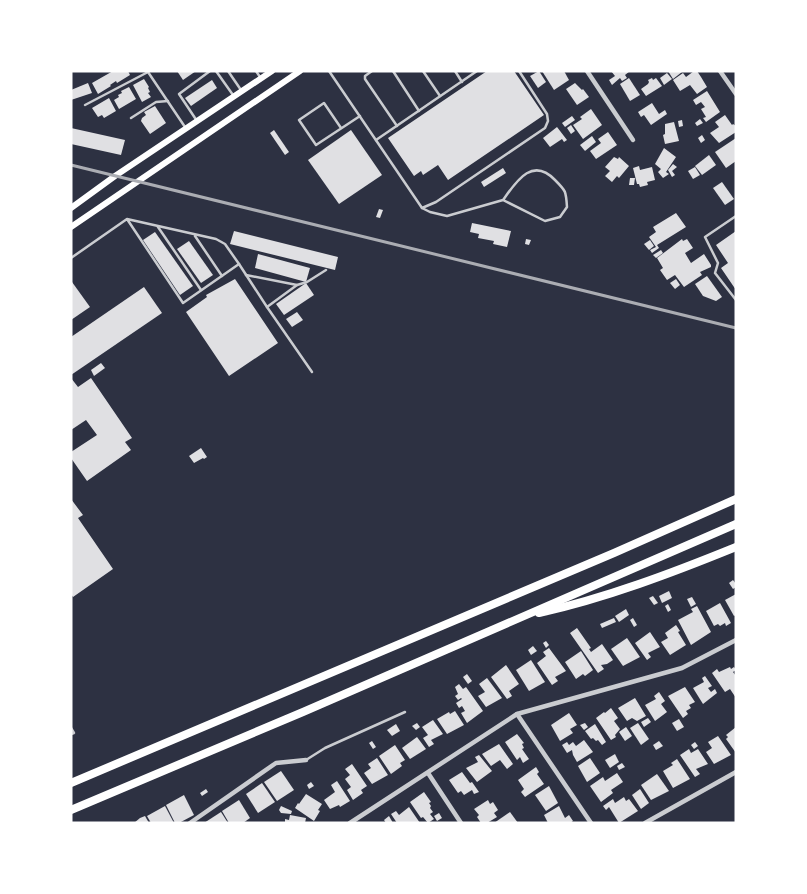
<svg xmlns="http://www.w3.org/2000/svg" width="807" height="894" font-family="'Crimson Pro',serif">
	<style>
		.building { fill: #e0e0e3 }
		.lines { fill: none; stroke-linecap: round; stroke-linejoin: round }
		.service { stroke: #caccd0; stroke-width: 2.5 }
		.minor { stroke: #caccd0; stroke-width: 4.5 }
		.secondary { stroke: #fff; stroke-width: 6 }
		.motorway { stroke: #fff; stroke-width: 8 }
		.rail { stroke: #abadb3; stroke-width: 3 }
	</style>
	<rect width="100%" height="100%" fill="#2d3142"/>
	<g class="building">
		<path d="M113 71H128L130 75 117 83 116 81 110 85 111 86 98 94 92 83Z"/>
		<path d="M177 71H196L183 80Z"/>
		<path d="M487 71H514L544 115 448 180 438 165 423 175 421 171 414 176 388 138Z"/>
		<path d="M539 71 546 82 538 88 530 76Z"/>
		<path d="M542 71H564L569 80 554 90Z"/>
		<path d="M611 71H630L625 75 627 78 622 81 620 78 612 85 609 80 615 76Z"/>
		<path d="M668 71H681L682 72 673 79Z"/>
		<path d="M694 71H697L701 77 707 87 697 94 690 85 680 91 673 80 683 73 686 77Z"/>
		<path d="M667 73 672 79 664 85 660 78Z"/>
		<path d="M629 78 640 95 630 101 620 84Z"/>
		<path d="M652 78 653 80 656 78 662 86 646 96 641 89 648 84 649 82 648 80Z"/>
		<path d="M144 79 149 87 148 88 150 92 148 93 151 97 142 102 133 85Z"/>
		<path d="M212 80 217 88 191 106 185 98Z"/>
		<path d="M88 83 92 93 71 100V90Z"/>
		<path d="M575 83 582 90 583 89 589 97 577 105 566 89Z"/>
		<path d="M129 87 136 99 119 109 114 100 119 97 118 95 122 93 121 91Z"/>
		<path d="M707 91 720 112 706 122 703 118 706 117 701 109 705 107 701 102 696 105 693 100Z"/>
		<path d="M109 98 116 111 104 118 102 115 98 117 92 108Z"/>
		<path d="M652 103 659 114 665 110 667 114 651 125 644 115 641 117 638 112Z"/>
		<path d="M155 106 166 123 150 134 141 121 142 118 146 115 144 112Z"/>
		<path d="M591 109 602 125 583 139 573 125 582 119 580 117Z"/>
		<path d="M725 115 732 125 733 124 736 126V132L719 143 710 133 719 127 715 122Z"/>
		<path d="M572 116 575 120 565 127 562 123Z"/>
		<path d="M700 119 703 123 697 126 695 123Z"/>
		<path d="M682 120 683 126 679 127 678 121Z"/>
		<path d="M674 122 679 141 665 144 663 135 665 134V124Z"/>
		<path d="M571 125 575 131 571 134 567 128Z"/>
		<path d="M557 127 567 140 564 142 562 139 550 147 543 138Z"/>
		<path d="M71 128 125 140 121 155 71 144Z"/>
		<path d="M274 130 289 152 285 155 270 133Z"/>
		<path d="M351 130 382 175 339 204 308 160Z"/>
		<path d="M608 132 617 145 596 159 590 151 601 143 598 139Z"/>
		<path d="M702 135 705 140 701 143 698 138Z"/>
		<path d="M592 136 596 142 585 151 580 145Z"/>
		<path d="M736 138V161L726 168 715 152Z"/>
		<path d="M664 148 676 157 666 172 669 174 663 178 658 172 661 169 655 164Z"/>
		<path d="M709 155 716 165 702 175 695 166Z"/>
		<path d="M614 157 618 159 619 157 629 166 619 178 617 176 612 182 605 176 610 171 605 167Z"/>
		<path d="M673 164 677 167 672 171 675 175 672 177 668 170Z"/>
		<path d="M639 166 640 170 652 167 655 180 647 182 648 185 640 187 639 184H637L633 168Z"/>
		<path d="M695 167 700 175 693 179 688 171Z"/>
		<path d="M503 168 506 173 484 187 481 182Z"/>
		<path d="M630 178H635L634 185H629Z"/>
		<path d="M722 182 734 199 725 205 713 188Z"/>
		<path d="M379 209 383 210 380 218 376 217Z"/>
		<path d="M676 213 686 227 657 245 659 248 652 253 650 250 656 247 649 237 656 232 653 227Z"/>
		<path d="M472 223 511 231 507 247 493 244 494 241 478 238 479 234 470 232Z"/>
		<path d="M234 231 338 257 335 270 230 244Z"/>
		<path d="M736 231V290L721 268 728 263 716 245Z"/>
		<path d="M155 232 193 286 180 295 143 240Z"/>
		<path d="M526 239 531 240 529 245 525 244Z"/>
		<path d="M682 239 683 241 687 239 693 248 685 253 691 263 704 254 711 265V267L700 272 702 275 684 287 675 275 667 280 660 270 663 268 657 258Z"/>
		<path d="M650 240 654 246 649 250 644 244Z"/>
		<path d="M189 241 213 275 201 283 177 249Z"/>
		<path d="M661 250 663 253 656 258 653 255Z"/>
		<path d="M258 254 310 268 306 282 255 268Z"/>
		<path d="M707 276 722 297 716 301 703 296 695 284Z"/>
		<path d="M235 279 278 343 229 376 186 312 207 297 206 295Z"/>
		<path d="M676 279 680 285 675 289 670 283Z"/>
		<path d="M71 282H72L90 307 71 320Z"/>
		<path d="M306 283 314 295 284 315 276 304Z"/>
		<path d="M144 287 162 313 71 375V337Z"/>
		<path d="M297 312 303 320 292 327 286 319Z"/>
		<path d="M101 363 105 368 94 376 91 370Z"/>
		<path d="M71 378 78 387 91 378 132 438 125 442 131 450 87 481 71 458V452L97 435 86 420 71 430Z"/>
		<path d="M201 448 207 457 204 459 203 458 194 463 189 456Z"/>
		<path d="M71 499 83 515 78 518 113 569 73 597 71 594Z"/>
		<path d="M733 580 736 584V587L733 589 729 583Z"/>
		<path d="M669 591 672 598 662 603 659 596Z"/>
		<path d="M736 594V615L734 616 725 600Z"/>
		<path d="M653 596 658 603 654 605 649 598Z"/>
		<path d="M692 597 696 604 691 607 687 599Z"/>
		<path d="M720 603 731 623 726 626 725 623 720 626 718 624 714 626 706 611Z"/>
		<path d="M668 604 671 610 668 612 665 606Z"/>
		<path d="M697 606 711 632 691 645 678 620 693 612 691 609Z"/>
		<path d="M626 609 629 615 619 622 615 616Z"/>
		<path d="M614 618 616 622 602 628 600 624Z"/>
		<path d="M633 618 637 625 634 627 630 620Z"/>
		<path d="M676 625 680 631 678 632 686 645 670 655 661 642 668 638 665 633Z"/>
		<path d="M577 628 591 648 589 649 591 652 602 644 613 660 607 664 601 665 604 669 598 673 570 633Z"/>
		<path d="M650 632 660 647 648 653 651 657 647 660 635 643Z"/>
		<path d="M627 638 640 657 623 666 611 649Z"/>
		<path d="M546 641 549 645 546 648 543 643Z"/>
		<path d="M533 646 537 651 531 655 528 650Z"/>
		<path d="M549 648 566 671 555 677 558 681 552 685 537 663 546 656 543 652Z"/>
		<path d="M581 651 593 670 585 676 583 674 576 679 565 662Z"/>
		<path d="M531 660 545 682 529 691 516 670Z"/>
		<path d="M506 665 519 684 509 691 512 696 507 699 491 677Z"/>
		<path d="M730 667 731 669 734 667 736 670 733 672 736 676V698L730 689 725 692 712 673 717 669 719 672Z"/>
		<path d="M467 674 472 681 468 684 463 677Z"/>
		<path d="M705 676 712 686 708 688 711 692 715 689 717 693 703 704 693 688 704 682 702 678Z"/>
		<path d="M487 678 502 698 486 707 478 696 485 692 479 684Z"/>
		<path d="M459 684 463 689 466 687 483 711 467 723 461 713 465 711 462 706 459 708 456 703 462 699 461 698 458 700 455 696 458 694 455 687Z"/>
		<path d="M685 687 695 702 689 705 691 708 686 711 688 714 683 718 668 696Z"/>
		<path d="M659 692 665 701 661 704 667 712 655 721 645 705 656 699 654 696Z"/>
		<path d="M635 698 646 716 637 721 632 718 627 721 618 708Z"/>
		<path d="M611 708 618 718 614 721 620 729 615 735 616 737 611 740 596 718 604 712 605 713Z"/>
		<path d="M455 711 464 725 447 734 437 719 449 712 450 714Z"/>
		<path d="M569 713 577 725 570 729 573 733 560 741 551 725Z"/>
		<path d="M648 718 651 722 644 727 641 722Z"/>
		<path d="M679 719 684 727 677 731 672 723Z"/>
		<path d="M433 720 443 734 431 740 434 744 429 747 423 738 428 735 422 727Z"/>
		<path d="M417 723 420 727 416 730 412 726Z"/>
		<path d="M585 723 588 727 584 730 580 725Z"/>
		<path d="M638 723 649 739 641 745 630 728Z"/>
		<path d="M396 724 400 731 392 736 387 730Z"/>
		<path d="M595 724 606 742 602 745 598 740 596 741 593 738 591 739 585 731Z"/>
		<path d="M626 727 632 736 625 741 619 732Z"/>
		<path d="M736 727V753L726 739 728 737 726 735Z"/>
		<path d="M517 734 524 743 522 744 524 748 522 749 529 759 523 763 520 757 517 760 505 742Z"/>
		<path d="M718 736 731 755 714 764 706 752 712 748 708 742Z"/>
		<path d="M417 737 426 749 410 759 402 748Z"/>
		<path d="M584 740 593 752 577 762 573 755 572 750 567 753 562 745 567 742 569 745 573 742 576 746Z"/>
		<path d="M372 741 376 747 373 749 369 743Z"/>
		<path d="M659 741 663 746 656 750 653 745Z"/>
		<path d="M695 742 698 746 694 749 691 745Z"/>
		<path d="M499 744 513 764 507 769 500 760 491 766 482 754Z"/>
		<path d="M395 745 405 760 400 763 402 766 391 774 379 756Z"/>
		<path d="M689 749 691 753 698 749 708 764 696 769 700 774 695 777 680 755Z"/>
		<path d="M615 754 619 762 610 768 605 760Z"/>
		<path d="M479 755 492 771 477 782 466 768 478 762 475 757Z"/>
		<path d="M377 758 388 775 372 784 364 773 371 768 368 764Z"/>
		<path d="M590 758 600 773 587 782 578 766Z"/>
		<path d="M677 759 690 779 673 788 663 771 673 765 671 763Z"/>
		<path d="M622 763 625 767 619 770 617 766Z"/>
		<path d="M352 764 367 786 361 790 363 793 353 800 347 790 351 787 345 779 350 775 345 769Z"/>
		<path d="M536 767 539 772 537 774 544 784 525 797 521 792 524 789 518 780Z"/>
		<path d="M281 771 294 790 277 801 264 782Z"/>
		<path d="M462 772 470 783 472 782 479 792 474 794 472 790 464 795 461 791 458 793 449 780Z"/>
		<path d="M617 773 623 782 611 790 613 793 601 802 590 786 603 777 605 781Z"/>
		<path d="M657 774 669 791 651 800 641 785Z"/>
		<path d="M337 781 350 801 340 807 339 805 330 809 324 800 335 792 331 785Z"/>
		<path d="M311 782 314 786 309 789 307 785Z"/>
		<path d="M262 783 275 802 258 813 246 794Z"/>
		<path d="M549 786 558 803 546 811 535 795Z"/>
		<path d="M206 789 208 792 202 796 200 793Z"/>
		<path d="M640 789 649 803 641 809 632 795Z"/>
		<path d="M424 792 431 802 429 803 431 806 430 808 433 812 430 814 434 819 428 823 423 817 421 818 410 802Z"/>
		<path d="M306 794 322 804 318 810 320 811 314 821 295 808 298 803 299 804Z"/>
		<path d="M184 795 194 815 179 823H175L166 805Z"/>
		<path d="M624 797 626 801 629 799 638 811 619 823 609 807 606 810 603 806 613 799 615 803Z"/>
		<path d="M239 800 250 818 243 823H229L222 811Z"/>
		<path d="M488 800 490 804 493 802 498 810 494 813 497 817 487 823H481L477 817 479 815 474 809Z"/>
		<path d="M165 806 174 823H151L147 816Z"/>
		<path d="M281 806 292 811 291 814 281 813 279 810Z"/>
		<path d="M559 806 565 818 569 815 573 821 570 823H548L544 815Z"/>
		<path d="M409 807 420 823H397L391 814 396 811 399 815Z"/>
		<path d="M221 812 228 823H204Z"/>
		<path d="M510 812 518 823H494Z"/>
		<path d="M439 813 442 818 437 821 434 816Z"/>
		<path d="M290 815 306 818 305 823H285V819L289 820Z"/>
		<path d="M145 816 149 823H134L140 818Z"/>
		<path d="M389 816 393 823H386L384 820Z"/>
	</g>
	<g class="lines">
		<g class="service">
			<path d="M216 71 233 95"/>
			<path d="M228 71 241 90"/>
			<path d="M256 71 260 77"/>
			<path d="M329 71 422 208 436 202 545 128 548 121 547 114 519 71"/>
			<path d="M372 71 365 76V79L397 126"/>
			<path d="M393 71 419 111"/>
			<path d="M423 71 440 96"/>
			<path d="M455 71 462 82"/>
			<path d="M85 105 148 72 185 127"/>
			<path d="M131 118 156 102 168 101"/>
			<path d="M197 121 179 94 210 71"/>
			<path d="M341 128 324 103 299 120 316 145 360 116"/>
			<path d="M376 140 477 71"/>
			<path d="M422 208 430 212 447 216 503 200 545 221 560 217 567 207C566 191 566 191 555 180 532 156 516 182 503 200"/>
			<path d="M736 216 705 237 718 263 715 273 736 300"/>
			<path d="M158 227 201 290"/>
			<path d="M195 236 222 276"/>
			<path d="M71 258 127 219 216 239 225 244 239 264 183 303 127 219"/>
			<path d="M239 264 267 307 297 285 307 282 326 270"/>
			<path d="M246 275 297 285"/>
			<path d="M267 307 312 372"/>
			<path d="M71 728 74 733 71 734"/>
			<path d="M306 760 325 748 405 712"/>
		</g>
		<g class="minor">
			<path d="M587 71 633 140"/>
			<path d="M720 71 736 94"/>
			<path d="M517 714 591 823"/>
			<path d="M428 773 461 823"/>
			<path d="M190 823 276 763 306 760"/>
			<path d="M350 823 517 714 682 668 736 640"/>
			<path d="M645 823 736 772"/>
		</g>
		<g class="secondary">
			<path d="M71 208 115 176 272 71"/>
			<path d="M71 227 300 71"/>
		</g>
		<g class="motorway">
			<path d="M539 613C606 598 672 573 736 547"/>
			<path d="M71 783 614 553 736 499"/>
			<path d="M71 810 303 712 736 524"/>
		</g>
		<path class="rail" d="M71 165 736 328"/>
	</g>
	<rect width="807" height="894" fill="none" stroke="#ffffff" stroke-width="145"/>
</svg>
